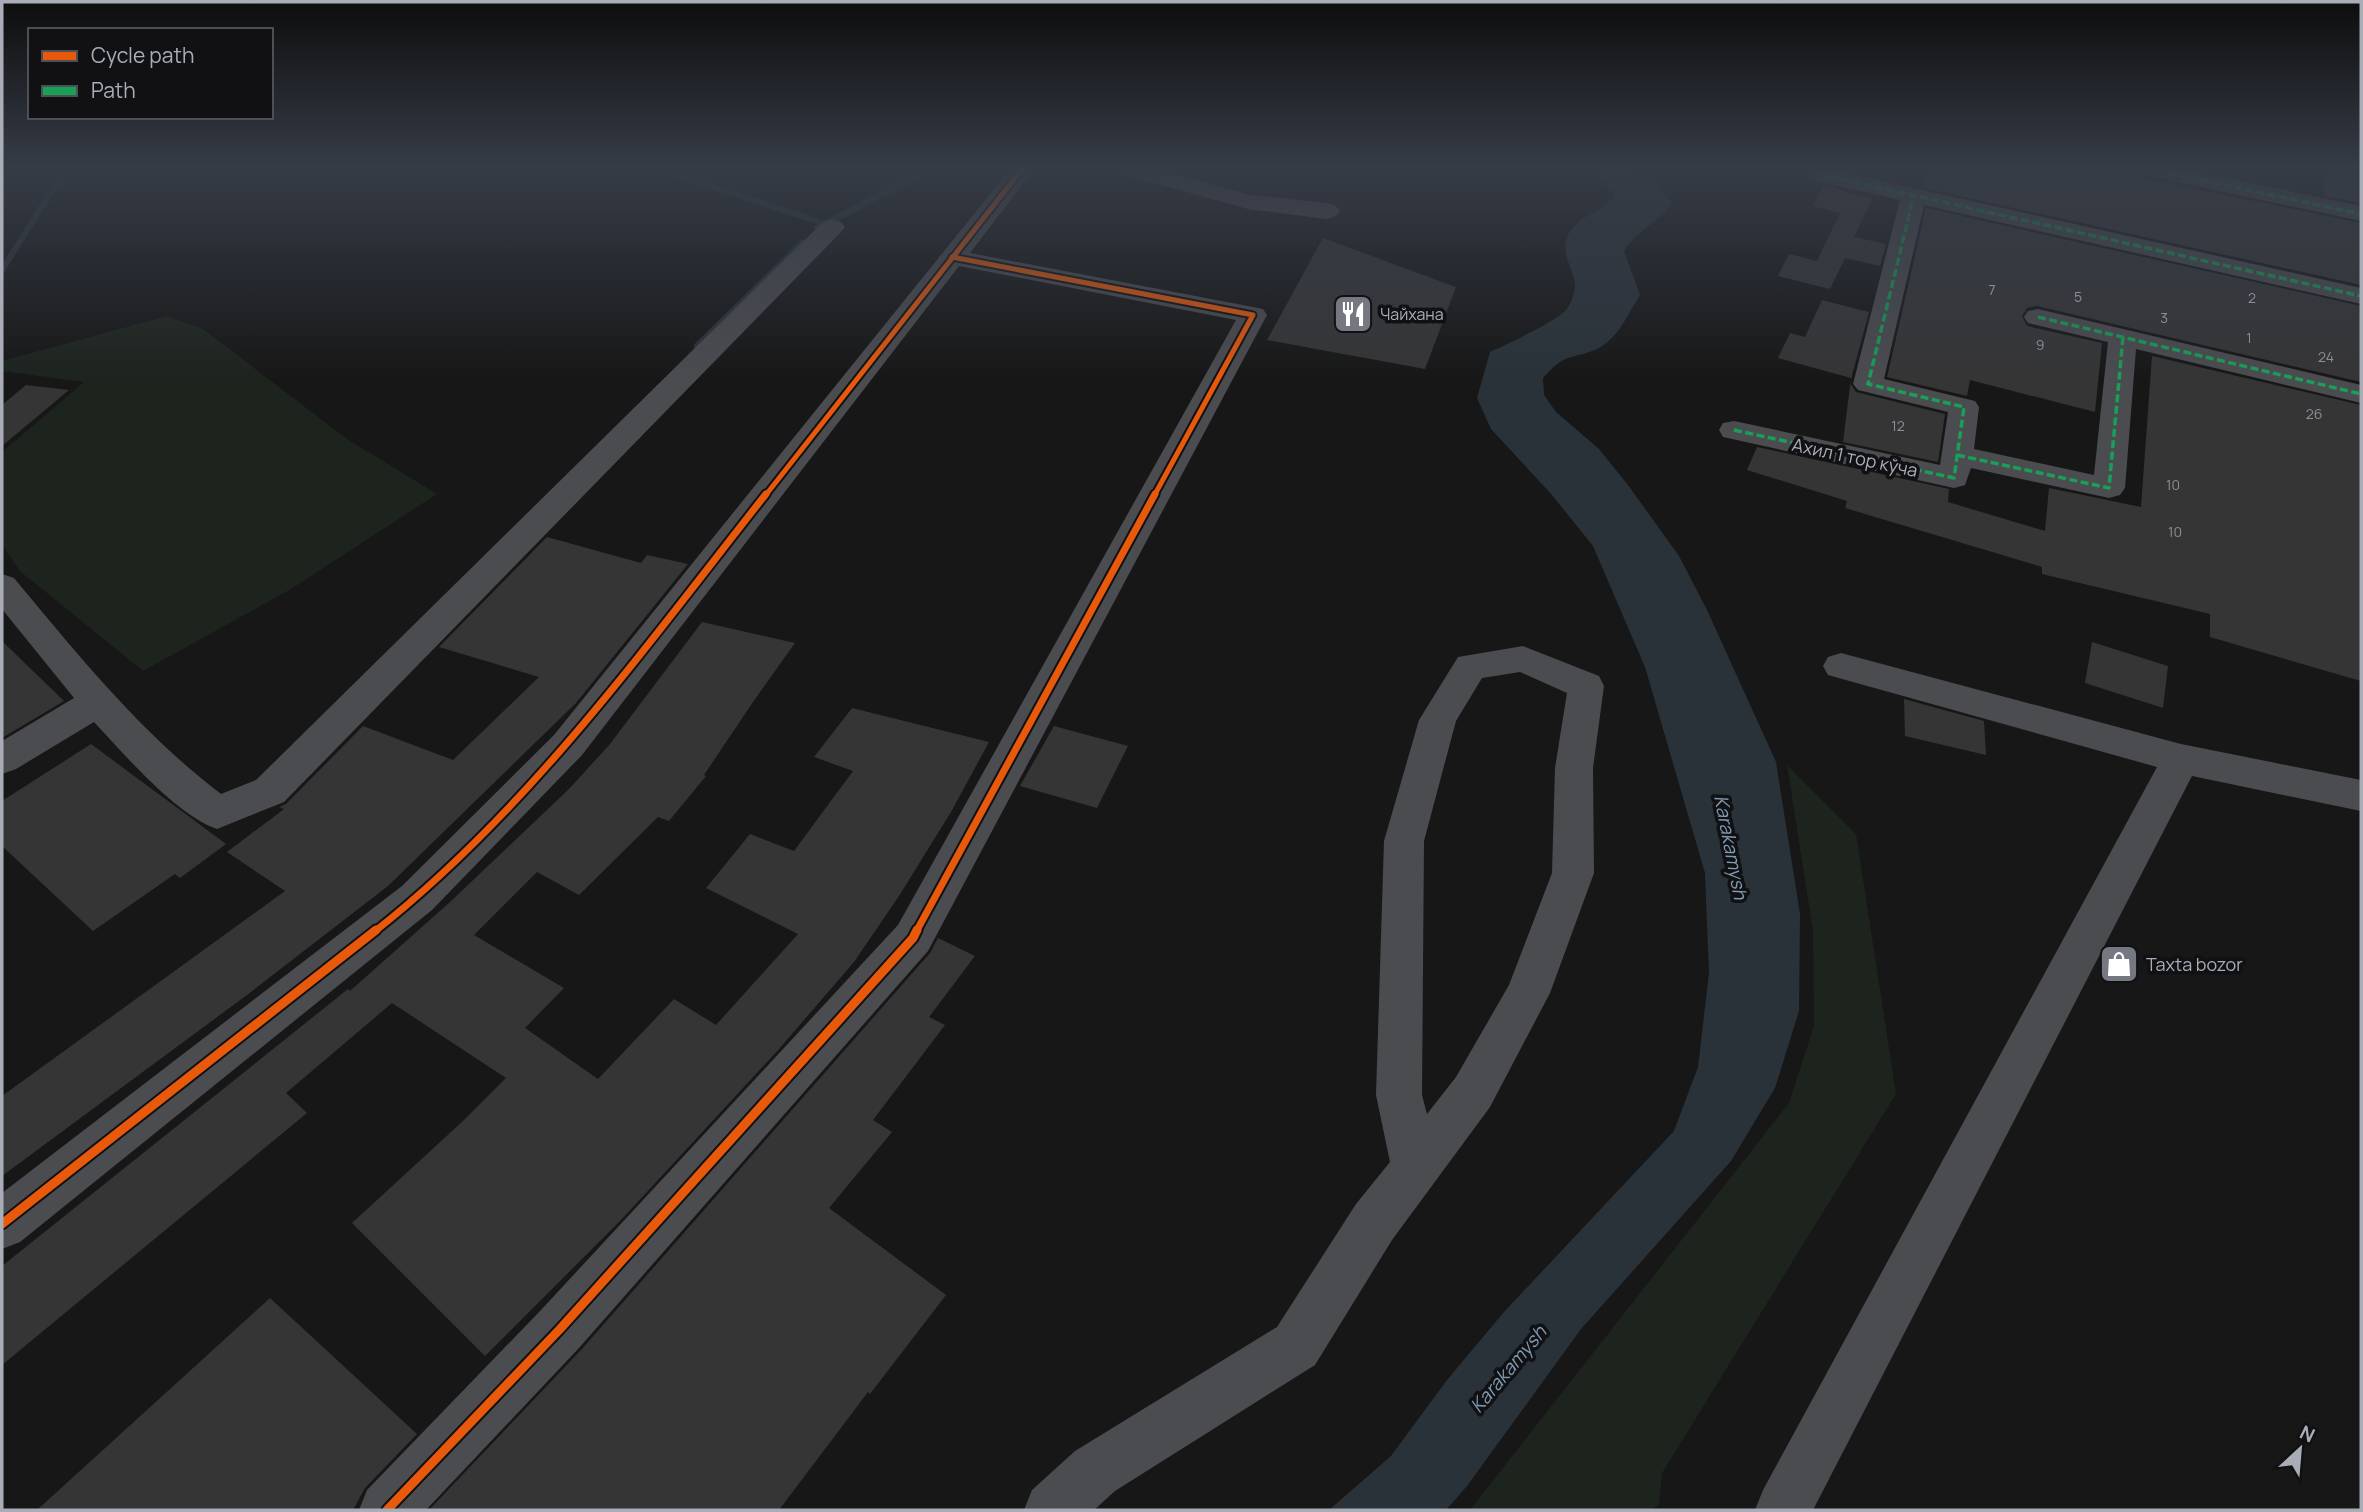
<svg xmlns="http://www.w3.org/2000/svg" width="2363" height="1512" font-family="Manrope,sans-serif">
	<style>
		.green { fill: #1d241e }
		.water { fill: #2a3239 }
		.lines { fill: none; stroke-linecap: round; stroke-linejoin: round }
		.stream { stroke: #2a3239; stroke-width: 6 }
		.building { fill: #353536 }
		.minor { fill: #4b4c50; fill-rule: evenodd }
		.quiet { stroke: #1a9f57; stroke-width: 3.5; stroke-dasharray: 8 3.5; stroke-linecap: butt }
		.cycleway-far2-casing { stroke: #111113; stroke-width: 9 }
		.cycleway-far1-casing { stroke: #111113; stroke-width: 11 }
		.cycleway-casing { stroke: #111113; stroke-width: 13 }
		.cycleway-far2 { stroke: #e8590c; stroke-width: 5 }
		.cycleway-far1 { stroke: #e8590c; stroke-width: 7 }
		.cycleway { stroke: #e8590c; stroke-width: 9 }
		.labels { text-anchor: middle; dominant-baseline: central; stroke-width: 7; stroke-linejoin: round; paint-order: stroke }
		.number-label { font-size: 14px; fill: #8b8f98 }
		.far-poi-label { font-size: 16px; fill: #a8adb8; stroke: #111113; text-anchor: start }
		.street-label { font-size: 18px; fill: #a8adb8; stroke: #111113 }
		.poi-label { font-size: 18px; fill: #a8adb8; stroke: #111113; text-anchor: start }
		.water-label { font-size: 19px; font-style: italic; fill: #7f9bb3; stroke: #111113 }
	</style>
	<rect width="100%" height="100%" fill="#171717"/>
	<g class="green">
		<path d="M167 316 203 329 347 439 437 494 291 589 143 671 20 571 2 545V452L84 382 2 371V361Z"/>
		<path d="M1787 765 1856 834 1896 1094 1662 1473 1659 1504 1652 1510H1470L1789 1103 1814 1026 1813 931Z"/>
	</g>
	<path class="water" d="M1577 168C1621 168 1644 163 1672 203 1657 224 1638 229 1624 251L1640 295C1628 314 1617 341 1595 350 1568 360 1565 353 1543 378L1544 395 1556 412 1599 449 1628 485 1679 556 1707 610 1776 762 1800 914 1799 1011 1775 1088 1731 1161 1581 1329 1467 1486 1446 1510H1329L1391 1456 1447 1380 1504 1312 1674 1131 1698 1067 1709 973 1705 873 1645 667 1593 546 1552 495 1491 429 1477 398 1490 352C1507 344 1555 322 1566 310 1572 303 1577 287 1574 279 1571 266 1561 251 1567 237 1576 216 1601 213 1615 196L1600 178Z"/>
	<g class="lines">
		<g class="stream">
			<path d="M656 168 823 223"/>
			<path d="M817 228 933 168"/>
			<path d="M2 270 66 168"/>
			<path d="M697 346 802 243"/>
		</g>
	</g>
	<g class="building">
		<path d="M1929 168H1938V173L1946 175 1947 168H2124L2130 169 2134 176 2361 223V285L1924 188Z"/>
		<path d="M2324 168H2361V203L2324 196Z"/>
		<path d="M1824 185 1872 199 1854 237 1886 244 1880 266 1845 258 1830 289 1778 276 1789 254 1817 261 1840 213 1813 206Z"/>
		<path d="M1926 208 2361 306V382L2037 306 2027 308 2022 316 2027 326 2102 343 2095 412 1970 380 1967 396 1887 377Z"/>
		<path d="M1323 238 1456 287 1425 369 1267 340Z"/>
		<path d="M1822 300 1869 312 1850 383 1856 392 1945 414 1938 462 1843 442 1851 378 1778 358 1790 333 1805 337Z"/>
		<path d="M2152 356 2361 405V681L2210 637V614L2042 574V567L1845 508 1847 501 1747 470 1757 447 1949 489 1948 502 2045 531 2049 488 2141 507Z"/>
		<path d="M26 385 69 390 2 446V405Z"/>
		<path d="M547 537 641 563 647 555 688 564 576 703 388 886 247 995 2 1176V1096L285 891 227 852 284 809 279 807 286 804 363 726 453 760 539 677 439 647Z"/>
		<path d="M702 622 795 643 753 702 704 775 706 776 669 821 658 817 579 895 537 872 474 935 564 988 525 1028 598 1079 674 999 716 1025 798 934 706 888 750 834 794 851 853 771 814 757 852 708 989 742 951 812 899 896 854 962 779 1049 621 1220 485 1356 352 1223 464 1120 506 1078 392 1003 286 1093 307 1113 2 1365V1266L348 989 350 991 450 902 569 789 610 744Z"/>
		<path d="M2 641 64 701 2 738Z"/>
		<path d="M2092 642 2168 666 2163 708 2085 683Z"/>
		<path d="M1904 699 1984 721 1986 755 1905 736Z"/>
		<path d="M1054 726 1128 746 1097 808 1020 786Z"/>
		<path d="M91 744 226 844 180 878 175 874 93 931 2 846V801Z"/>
		<path d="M938 938 975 956 929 1017 945 1025 873 1120 892 1132 829 1208 946 1295 870 1394 868 1392 779 1510H429L581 1350 930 953Z"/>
		<path d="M270 1298 417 1434 365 1488 353 1510H37Z"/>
	</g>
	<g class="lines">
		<g class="minor">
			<path d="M1011 168H1035L970 253 1253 307 1263 309 1267 315 928 951 579 1348 426 1510H359L367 1490 541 1310 898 925 1236 320 959 266 582 755 432 910 20 1242 2 1249V1193L402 886 554 735Z"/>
			<path d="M1116 168H1154L1250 195 1327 203 1336 206 1340 211 1336 216 1327 219 1248 209 1119 173Z"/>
			<path d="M1824 168 2361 288V304L1924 205 1884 379 1975 401 1979 407 1974 449 2094 475 2108 342 2028 323 2024 317 2028 311 2038 309 2361 385V403L2136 349 2125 488 2120 495 2109 498 1971 468 1965 485 1954 488 1723 437 1719 430 1723 423 1734 421 1940 465 1948 412 1858 390 1853 384 1900 200 1810 179 1807 174 1810 169Z"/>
			<path d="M2132 168H2178L2361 206V221L2144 175 2135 173Z"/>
			<path d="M832 219 841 222 845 227 841 232 284 802 217 829C176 815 124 754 94 722L16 769 2 774V741L74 698 2 609V574L14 578C78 655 141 733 221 794L256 780 823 222Z"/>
			<path d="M1523 646 1599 676 1604 686 1593 768 1594 873 1550 993 1490 1107 1392 1240 1315 1365 1115 1491 1094 1510H1024L1032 1490 1075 1451 1277 1327 1356 1204 1390 1162 1376 1095 1384 841 1419 720 1458 657ZM1520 672 1567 693 1555 768 1552 873 1509 985 1456 1077 1427 1114 1422 1095 1424 841 1456 721 1482 678Z"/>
			<path d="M1841 653 2181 744 2361 780V811L2192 776 1813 1510H1755L1763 1490 2157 767 1828 675 1823 666 1828 657Z"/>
		</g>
		<g class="quiet">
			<path d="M2144 168 2361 214"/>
			<path d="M1819 174 2361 296"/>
			<path d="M2038 317 2361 394"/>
			<path d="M1734 430 1954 478 1964 407 1868 384 1914 195"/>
			<path d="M1957 455 2109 488 2123 337"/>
		</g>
		<g class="cycleway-far2-casing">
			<g id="cycleway-far2">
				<path d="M952 257 1253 315 1154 496"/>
				<path d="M765 496 1023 168"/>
			</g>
		</g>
		<g class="cycleway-far1-casing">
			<g id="cycleway-far1">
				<path d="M374 932C528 811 646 646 766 494"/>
				<path d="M916 932 1155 494"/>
			</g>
		</g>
		<g class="cycleway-casing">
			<g id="cycleway">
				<path d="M2 1224 376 930"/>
				<path d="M387 1510 560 1329 913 938 917 930"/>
			</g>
		</g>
		<use href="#cycleway-far2" class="cycleway-far2"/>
		<use href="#cycleway-far1" class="cycleway-far1"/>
		<use href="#cycleway" class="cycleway"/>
	</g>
	<linearGradient id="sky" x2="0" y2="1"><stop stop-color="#0d0d0d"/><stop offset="0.44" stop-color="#363c47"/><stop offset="1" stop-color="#363c47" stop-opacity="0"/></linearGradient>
	<rect width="2363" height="380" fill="url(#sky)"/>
	<defs>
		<g id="restaurant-square" transform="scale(2.0125)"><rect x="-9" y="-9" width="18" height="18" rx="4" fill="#757880" stroke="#111113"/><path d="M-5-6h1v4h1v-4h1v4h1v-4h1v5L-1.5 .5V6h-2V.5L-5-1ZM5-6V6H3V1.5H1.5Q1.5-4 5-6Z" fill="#fff"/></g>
		<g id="shop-square" transform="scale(2.0125)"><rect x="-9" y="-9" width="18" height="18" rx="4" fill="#757880" stroke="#111113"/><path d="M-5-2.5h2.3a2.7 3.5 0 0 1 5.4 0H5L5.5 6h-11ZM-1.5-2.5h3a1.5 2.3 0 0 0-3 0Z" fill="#fff"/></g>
	</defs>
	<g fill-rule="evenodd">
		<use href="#restaurant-square" x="1353" y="314"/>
		<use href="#shop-square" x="2119" y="964"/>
	</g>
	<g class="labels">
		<g class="number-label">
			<text x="1992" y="289">7</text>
			<text x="2078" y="296">5</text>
			<text x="2252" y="297">2</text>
			<text x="2164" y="317">3</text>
			<text x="2249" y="337">1</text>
			<text x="2040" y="344">9</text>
			<text x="2326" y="356">24</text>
			<text x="2314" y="413">26</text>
			<text x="1898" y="425">12</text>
			<text x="2173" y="484">10</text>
			<text x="2175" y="531">10</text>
		</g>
		<g class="far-poi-label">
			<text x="1380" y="314">Чайхана</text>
		</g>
		<g class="street-label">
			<text transform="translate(1855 457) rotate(12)">Ахил 1 тор кўча</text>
		</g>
		<g class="poi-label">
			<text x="2146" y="964">Taxta bozor</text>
		</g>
		<g class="water-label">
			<text transform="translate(1731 847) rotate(79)">Karakamysh</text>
			<text transform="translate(1508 1369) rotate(-50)">Karakamysh</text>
		</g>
	</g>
	<rect width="2363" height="1512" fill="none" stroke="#a8adb8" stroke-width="7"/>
	<rect x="28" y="28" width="245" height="91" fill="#111113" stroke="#4d4f55" stroke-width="2"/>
	<rect x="42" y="51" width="35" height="10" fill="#e8590c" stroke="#4d4f55" stroke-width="2"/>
	<text x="91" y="63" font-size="21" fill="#a8adb8">Cycle path</text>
	<rect x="42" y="86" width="35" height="10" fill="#1a9f57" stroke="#4d4f55" stroke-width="2"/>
	<text x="91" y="98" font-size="21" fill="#a8adb8">Path</text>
	<g transform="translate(2300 1449) rotate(26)" stroke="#111113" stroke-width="5" paint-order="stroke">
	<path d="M0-5L12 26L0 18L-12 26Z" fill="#a8adb8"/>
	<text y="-10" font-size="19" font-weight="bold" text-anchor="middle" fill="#a8adb8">N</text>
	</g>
</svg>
